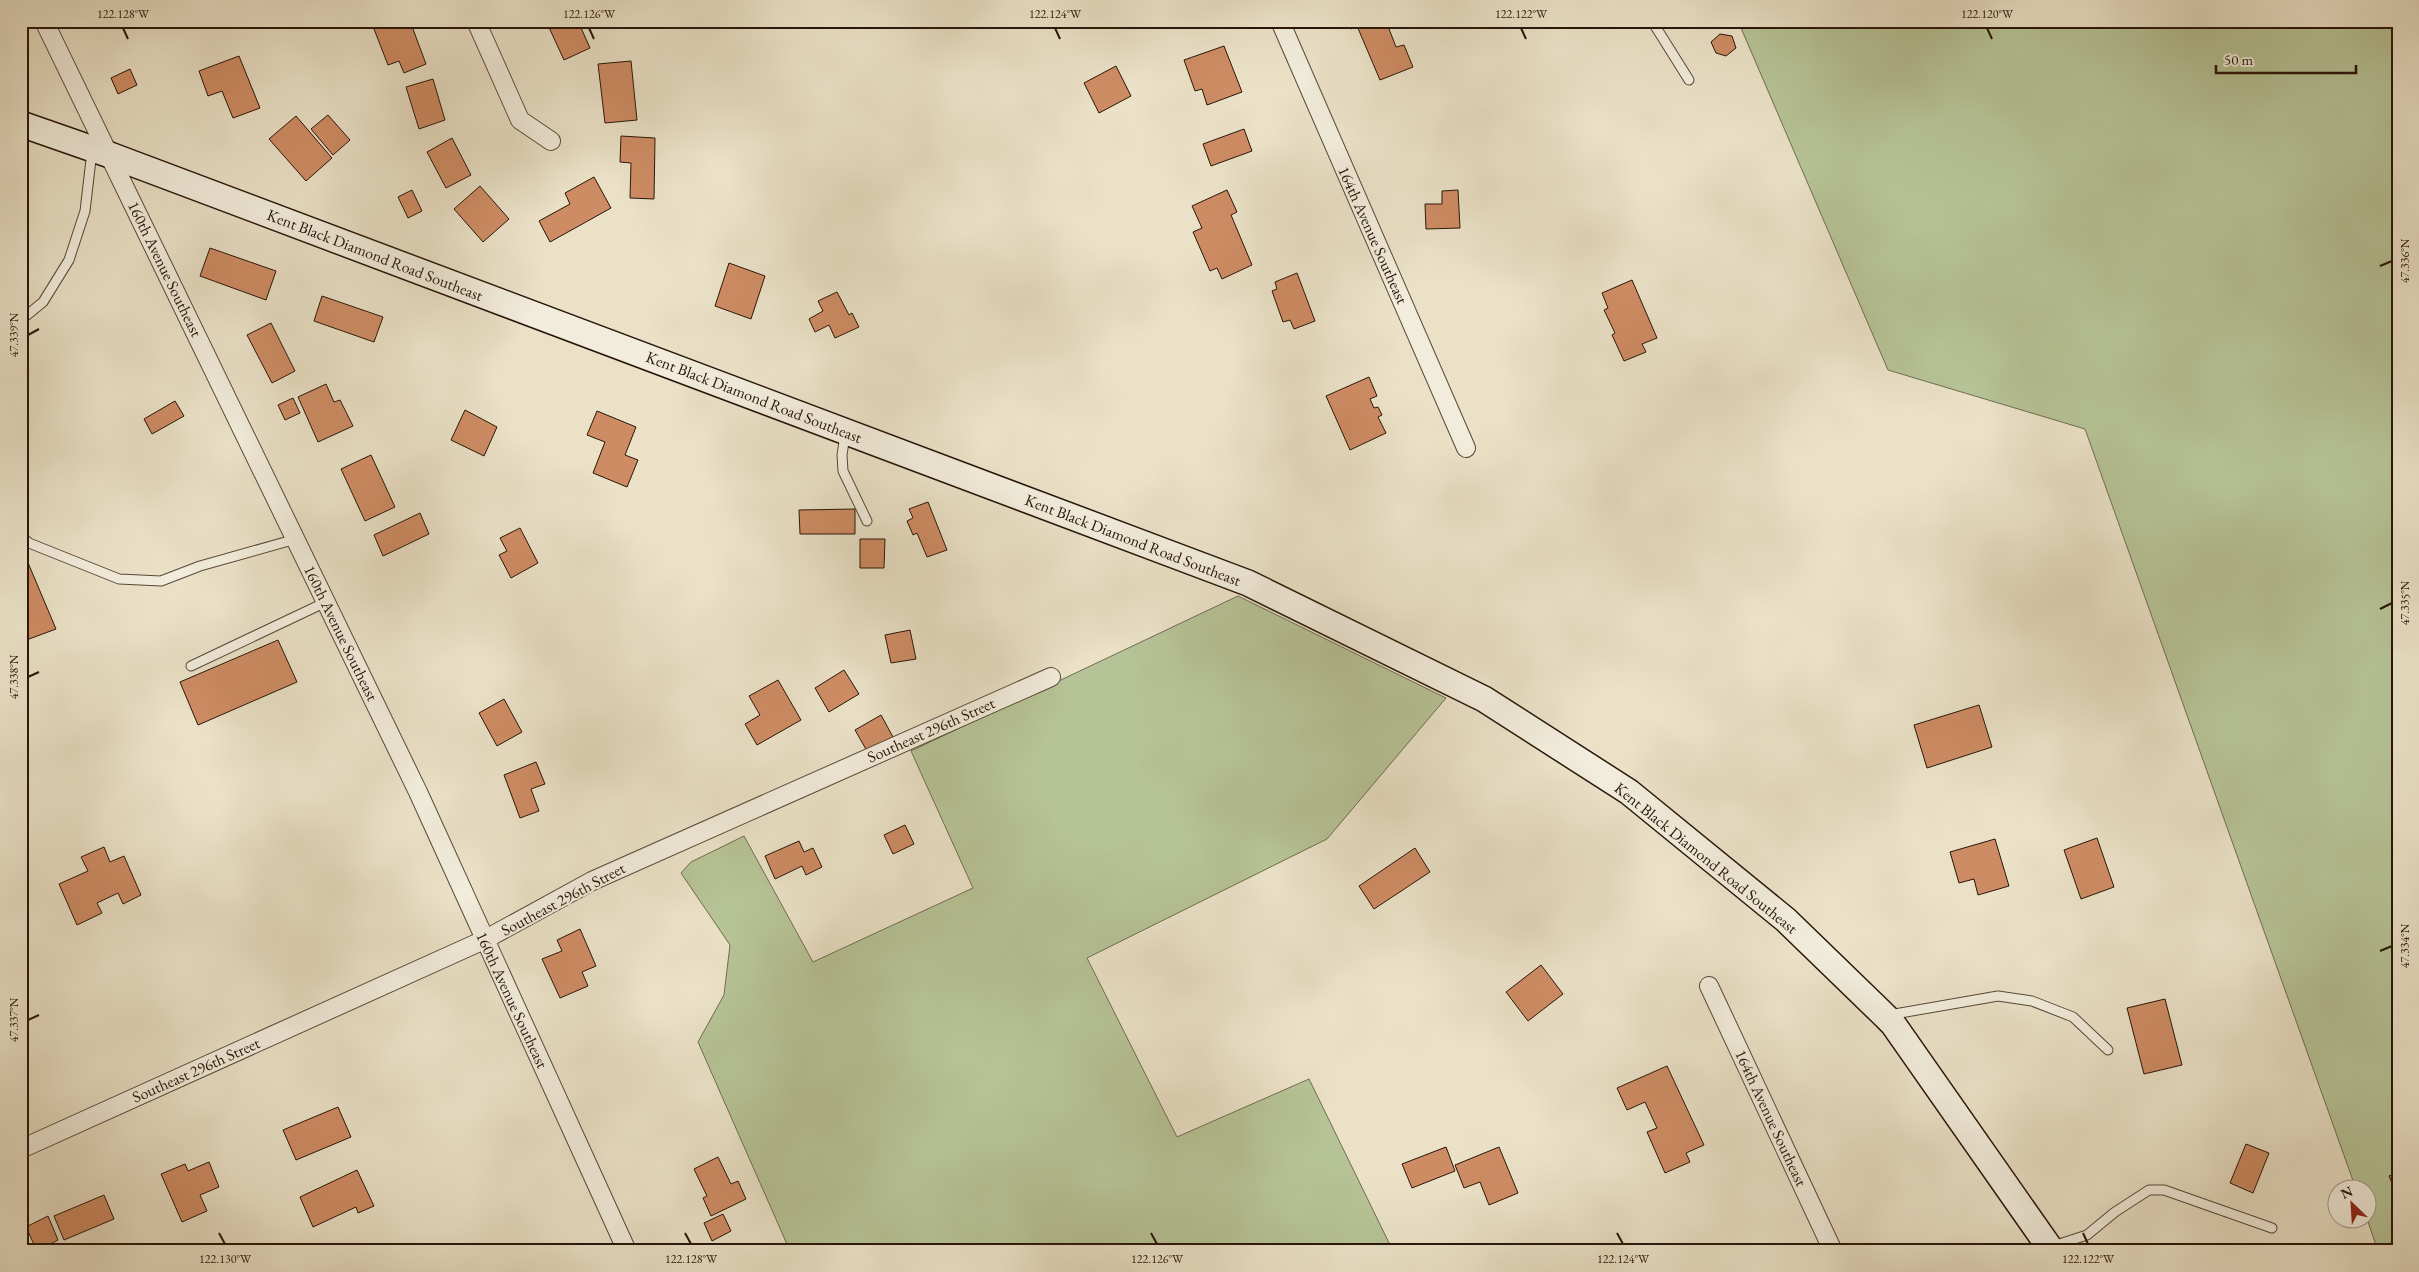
<svg xmlns="http://www.w3.org/2000/svg" width="2419" height="1272" font-family="'EB Garamond',serif">
	<style>
		.green { fill: #b6c396; stroke: #6f6c50 }
		.building { fill: #ce8c64; stroke: #281509 }
		.lines { fill: none; stroke-linecap: round; stroke-linejoin: round }
		.lane-casing { stroke: #584838; stroke-width: 11 }
		.street-casing { stroke: #584838; stroke-width: 20 }
		.secondary-casing { stroke: #281509; stroke-width: 28 }
		.lane { stroke: #f1ecdb; stroke-width: 9 }
		.street { stroke: #f1ecdb; stroke-width: 18 }
		.secondary { stroke: #f1ecdb; stroke-width: 25 }
		.ticks { fill: none; stroke: #281509; stroke-width: 2 }
		.labels { text-anchor: middle; dominant-baseline: central; stroke-width: 4; stroke-linejoin: round; paint-order: stroke }
		.street-label { font-size: 16px; fill: #281509; stroke: #f1ecdb }
		.neatline { fill: none; stroke: #281509; stroke-width: 2 }
		.ticks-label { font-size: 12px; text-anchor: middle; fill: #281509 }
	</style>
	<rect width="100%" height="100%" fill="#eae1c7"/>
	<filter id="stains"><feTurbulence type="fractalNoise" baseFrequency=".004" numOctaves="4"/><feColorMatrix values="0 0 0 0 .2 0 0 0 0 .09 0 0 0 0 .02 0 0 0 .5 -.17"/></filter>
	<radialGradient id="worn" r=".72"><stop offset=".6" stop-color="#630" stop-opacity="0"/><stop offset="1" stop-color="#630" stop-opacity=".3"/></radialGradient>
	<g class="green">
		<path d="M1738 21H2398V1251H2378L2367 1219 2366 1190 2356 1189 2085 429 1888 370Z"/>
		<path d="M1238 596 1446 698 1327 839 1087 958 1177 1137 1309 1079 1393 1251H790L698 1042 724 995 730 945 681 873 691 862 744 836 813 962 973 888 911 751Z"/>
	</g>
	<g class="building">
		<path d="M360 21H374L362 27Z"/>
		<path d="M392 21H410L426 64 404 73 399 61 388 65 374 29Z"/>
		<path d="M546 21H578L590 48 564 60Z"/>
		<path d="M1348 21H1386L1396 47 1404 45 1413 67 1380 80 1357 26 1351 29Z"/>
		<path d="M1720 34 1732 36 1736 48 1726 56 1716 53 1711 42Z"/>
		<path d="M1224 46 1242 92 1207 105 1202 89 1195 91 1184 60Z"/>
		<path d="M239 56 260 108 233 118 222 91 208 96 199 71Z"/>
		<path d="M631 61 637 120 605 123 598 64Z"/>
		<path d="M1116 66 1131 96 1099 113 1084 83Z"/>
		<path d="M130 69 137 85 118 94 111 78Z"/>
		<path d="M433 79 445 120 419 129 406 87Z"/>
		<path d="M328 115 350 140 333 155 311 129Z"/>
		<path d="M296 116 332 158 306 181 269 139Z"/>
		<path d="M1244 129 1252 151 1211 166 1203 144Z"/>
		<path d="M621 136 655 138 654 199 630 198 631 163 620 162Z"/>
		<path d="M452 138 471 175 446 188 427 152Z"/>
		<path d="M594 177 611 208 550 242 539 221 570 204 565 193Z"/>
		<path d="M480 186 509 219 483 242 454 209Z"/>
		<path d="M412 190 422 211 408 218 398 197Z"/>
		<path d="M1227 190 1237 212 1231 215 1252 265 1222 279 1217 268 1210 271 1193 232 1202 228 1192 206Z"/>
		<path d="M1458 190 1460 228 1426 229 1425 204H1442V191Z"/>
		<path d="M210 248 276 271 266 300 200 276Z"/>
		<path d="M729 263 765 276 751 319 715 306Z"/>
		<path d="M1297 273 1315 321 1294 329 1290 320 1283 322 1272 291 1277 289 1275 282Z"/>
		<path d="M1632 280 1657 338 1642 344 1646 352 1624 361 1612 335 1615 333 1604 310 1608 308 1602 293Z"/>
		<path d="M837 292 849 315 852 313 859 327 835 338 829 325 815 332 809 319 823 311 818 301Z"/>
		<path d="M322 296 383 317 374 342 314 321Z"/>
		<path d="M271 323 295 371 272 383 247 335Z"/>
		<path d="M1369 377 1377 396 1370 399 1374 408 1378 407 1382 415 1378 417 1386 433 1350 450 1326 396Z"/>
		<path d="M326 384 334 402 340 400 353 426 318 442 298 397Z"/>
		<path d="M293 398 300 413 285 420 278 405Z"/>
		<path d="M175 401 184 416 152 434 144 419Z"/>
		<path d="M465 410 497 427 484 456 451 440Z"/>
		<path d="M597 411 636 427 625 455 638 460 627 487 593 473 605 442 587 435Z"/>
		<path d="M371 455 395 507 365 521 341 469Z"/>
		<path d="M928 502 947 550 927 557 917 533 913 535 907 521 913 518 909 509Z"/>
		<path d="M855 509V534H800L799 510Z"/>
		<path d="M420 513 429 534 383 556 374 535Z"/>
		<path d="M520 528 538 563 511 578 499 555 507 551 500 538Z"/>
		<path d="M860 539H885L884 568H860Z"/>
		<path d="M26 558 56 629 21 642V560Z"/>
		<path d="M910 630 916 659 891 663 885 635Z"/>
		<path d="M278 640 297 682 198 725 180 682Z"/>
		<path d="M844 670 859 694 829 712 815 688Z"/>
		<path d="M778 680 801 720 757 745 745 724 760 715 749 696Z"/>
		<path d="M504 699 522 732 497 746 479 713Z"/>
		<path d="M1979 705 1992 747 1927 768 1914 725Z"/>
		<path d="M881 715 893 737 867 751 855 730Z"/>
		<path d="M536 762 545 784 531 789 539 811 520 818 504 775Z"/>
		<path d="M905 825 914 844 893 854 884 835Z"/>
		<path d="M2097 838 2114 887 2081 899 2064 850Z"/>
		<path d="M1995 839 2009 886 1978 895 1974 879 1959 883 1950 852Z"/>
		<path d="M799 841 804 852 813 848 822 867 806 875 802 866 775 879 765 856Z"/>
		<path d="M104 847 110 862 124 856 141 895 123 904 118 893 97 903 102 913 77 925 59 884 88 871 81 857Z"/>
		<path d="M1415 848 1430 872 1374 909 1359 886Z"/>
		<path d="M580 929 596 966 582 972 588 986 560 998 542 959 562 951 557 940Z"/>
		<path d="M1541 965 1563 994 1528 1021 1506 992Z"/>
		<path d="M2165 999 2182 1065 2144 1074 2127 1008Z"/>
		<path d="M1667 1066 1704 1145 1686 1153 1690 1162 1665 1173 1647 1132 1657 1128 1645 1102 1627 1110 1617 1088Z"/>
		<path d="M338 1107 351 1137 296 1160 283 1130Z"/>
		<path d="M2246 1144 2269 1153 2253 1193 2230 1183Z"/>
		<path d="M1446 1147 1455 1171 1412 1188 1402 1164Z"/>
		<path d="M1499 1147 1518 1193 1489 1205 1480 1182 1464 1188 1455 1165Z"/>
		<path d="M718 1157 731 1184 738 1181 746 1199 711 1216 703 1198 707 1196 694 1169Z"/>
		<path d="M209 1162 219 1187 200 1195 207 1211 182 1222 161 1174 185 1164 188 1171Z"/>
		<path d="M357 1170 374 1206 358 1213 356 1207 313 1227 300 1197Z"/>
		<path d="M2398 1173V1197L2389 1176Z"/>
		<path d="M104 1195 114 1219 64 1240 54 1216Z"/>
		<path d="M723 1214 731 1231 712 1241 704 1223Z"/>
		<path d="M48 1216 58 1240 37 1251 26 1227Z"/>
	</g>
	<g class="lines">
		<g class="lane-casing">
			<g id="lane">
				<path d="M1652 21 1689 80"/>
				<path d="M21 320 43 302 69 260 85 211 92 151"/>
				<path d="M845 435 842 455 843 471 867 521"/>
				<path d="M21 536 29 543 119 579 161 581 200 566 296 539"/>
				<path d="M191 666 326 602"/>
				<path d="M1889 1015 1998 996 2032 1001 2073 1017 2108 1050"/>
				<path d="M2053 1246 2087 1235 2115 1212 2149 1190H2164L2272 1228"/>
			</g>
		</g>
		<g class="street-casing">
			<g id="street">
				<path d="M44 21 418 792 627 1251"/>
				<path d="M476 21 520 120 551 141"/>
				<path d="M1280 21 1466 448"/>
				<path d="M1709 986 1833 1251"/>
				<path d="M21 1149 484 940 592 881 1051 677"/>
			</g>
		</g>
		<g class="secondary-casing">
			<path id="secondary" d="M21 124 110 155 1248 583 1484 699 1629 792 1786 920 1884 1015 1893 1024 2052 1251"/>
		</g>
		<use href="#lane" class="lane"/>
		<use href="#street" class="street"/>
		<use href="#secondary" class="secondary"/>
	</g>
	<path class="ticks" d="M123 28 128 39M589 28 594 39M1055 28 1060 39M1521 28 1526 39M1987 28 1992 39M2380 266 2392 261M28 335 39 329M2380 609 2392 603M28 677 39 672M2380 951 2392 946M28 1020 39 1015M219 1233 225 1244M685 1233 691 1244M1151 1233 1157 1244M1617 1233 1623 1244M2083 1233 2088 1244"/>
	<g class="labels">
		<g class="street-label">
			<text transform="translate(1373 235) rotate(66)">164th Avenue Southeast</text>
			<text transform="translate(375 255) rotate(21)">Kent Black Diamond Road Southeast</text>
			<text transform="translate(165 269) rotate(64)">160th Avenue Southeast</text>
			<text transform="translate(754 397) rotate(21)">Kent Black Diamond Road Southeast</text>
			<text transform="translate(1133 540) rotate(21)">Kent Black Diamond Road Southeast</text>
			<text transform="translate(341 633) rotate(64)">160th Avenue Southeast</text>
			<text transform="translate(931 730) rotate(-24)">Southeast 296th Street</text>
			<text transform="translate(1706 858) rotate(39)">Kent Black Diamond Road Southeast</text>
			<text transform="translate(563 899) rotate(-28)">Southeast 296th Street</text>
			<text transform="translate(512 1000) rotate(65)">160th Avenue Southeast</text>
			<text transform="translate(196 1070) rotate(-24)">Southeast 296th Street</text>
			<text transform="translate(1771 1118) rotate(65)">164th Avenue Southeast</text>
		</g>
	</g>
	<rect width="2419" height="1272" fill="none" stroke="#eae1c7" stroke-width="55"/>
	<g transform="translate(2352 1204) rotate(335)"><circle r="24" fill="#f1ecdb" stroke="#a19687"/>
	<path d="M0-4L9 19L0 12L-9 19Z" fill="#8f2418"/>
	<text y="-8" font-size="14" font-weight="bold" text-anchor="middle" fill="#281509">N</text>
	</g>
	<path d="M2216 65v8h140v-8" fill="none" stroke="#281509" stroke-width="2.5"/>
	<text x="2224" y="65" font-size="15" fill="#281509" stroke="#f1ecdb" stroke-width="4" paint-order="stroke">50 m</text>
	<rect x="28" y="28" width="2364" height="1216" class="neatline"/>
	<g class="ticks-label">
		<text x="123" y="18">122.128°W</text>
		<text x="589" y="18">122.126°W</text>
		<text x="1055" y="18">122.124°W</text>
		<text x="1521" y="18">122.122°W</text>
		<text x="1987" y="18">122.120°W</text>
		<text transform="translate(2405 261) rotate(-90)" y="4">47.336°N</text>
		<text transform="translate(14 335) rotate(-90)" y="4">47.339°N</text>
		<text transform="translate(2405 603) rotate(-90)" y="4">47.335°N</text>
		<text transform="translate(14 677) rotate(-90)" y="4">47.338°N</text>
		<text transform="translate(2405 946) rotate(-90)" y="4">47.334°N</text>
		<text transform="translate(14 1020) rotate(-90)" y="4">47.337°N</text>
		<text x="225" y="1263">122.130°W</text>
		<text x="691" y="1263">122.128°W</text>
		<text x="1157" y="1263">122.126°W</text>
		<text x="1623" y="1263">122.124°W</text>
		<text x="2088" y="1263">122.122°W</text>
	</g>
	<rect width="100%" height="100%" filter="url(#stains)"/>
	<rect width="100%" height="100%" fill="url(#worn)"/>
</svg>
